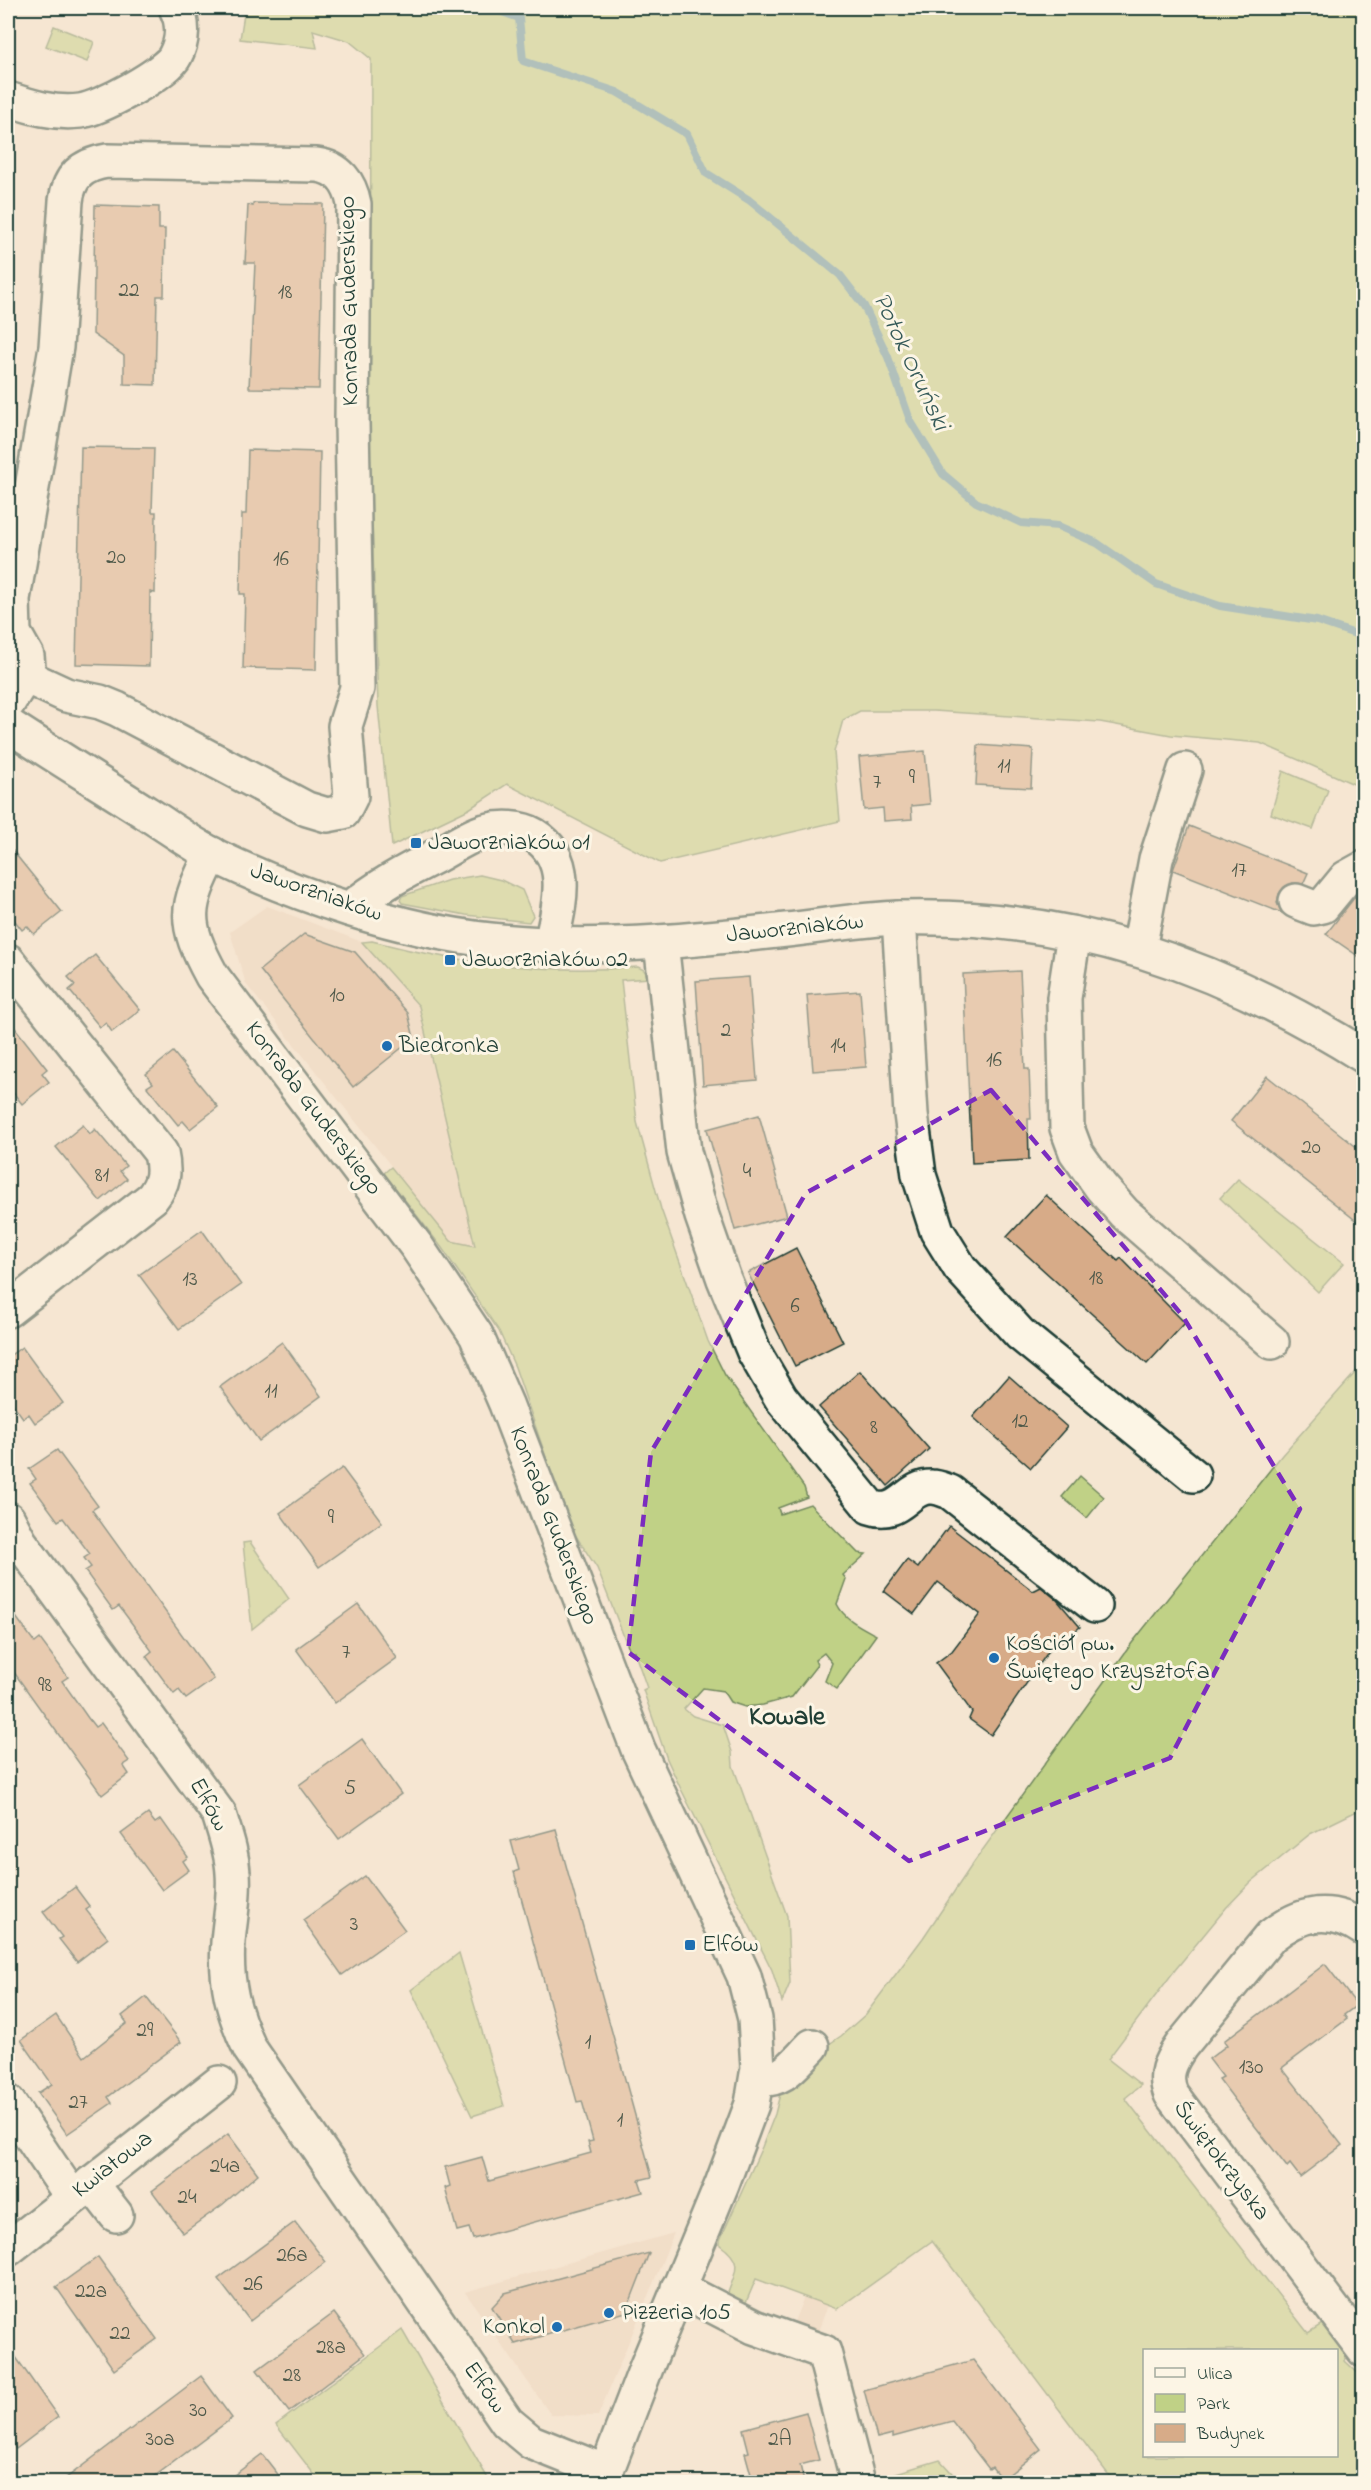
<svg xmlns="http://www.w3.org/2000/svg" width="1371" height="2490" font-family="'Indie Flower',sans-serif">
	<style>
		.built { fill: #ecd4bc }
		.green { fill: #c0d186; stroke: #70875d; stroke-width: 1.5; fill-rule: evenodd }
		.lines { fill: none; stroke-linecap: round; stroke-linejoin: round }
		.stream { stroke: #5d92a0; stroke-width: 8 }
		.building { fill: #d7ab88; stroke: #1f3d34; stroke-width: 1.5 }
		.minor-casing { stroke: #1f3d34; stroke-width: 38 }
		.minor { stroke: #fcf5e5; stroke-width: 33 }
		.marked { fill: none; stroke: #7b2cbf; stroke-width: 4.5; stroke-dasharray: 12 8; stroke-linejoin: round }
		.poi-dot { fill: #1f6fb2; stroke: #fcf5e5; stroke-width: 2 }
		.labels { text-anchor: middle; dominant-baseline: central; stroke-width: 6; stroke-linejoin: round; paint-order: stroke }
		.number-label { font-size: 21px; fill: #4d5849 }
		.street-label { font-size: 24px; fill: #1f3d34; stroke: #fcf5e5 }
		.poi-label { font-size: 24px; fill: #1f3d34; stroke: #fcf5e5; text-anchor: start }
		.water-label { font-size: 26px; font-style: italic; fill: #345958; stroke: #fcf5e5 }
		.quarter-label { font-size: 27px; font-weight: bold; fill: #1f3d34; stroke: #fcf5e5 }
	</style>
	<rect width="100%" height="100%" fill="#f5e6d2"/>
	<filter id="ink" filterUnits="userSpaceOnUse"><feTurbulence type="fractalNoise" baseFrequency=".0167" numOctaves="2"/><feDisplacementMap in="SourceGraphic" scale="12" xChannelSelector="R" yChannelSelector="G"/><feConvolveMatrix kernelMatrix="1 2 1 2 8 2 1 2 1" color-interpolation-filters="sRGB"/></filter>
	<g filter="url(#ink)">
		<g class="built">
			<path d="M267 906 362 942 419 1006 475 1247 451 1241 246 984 230 932Z"/>
			<path d="M674 2233 598 2416 551 2415 465 2292Z"/>
			<path d="M804 2297 828 2305 817 2334 793 2324Z"/>
		</g>
		<g class="green">
			<path d="M245 8H1363L1364 654 1357 660 1358 670 1363 674V788L1260 743 1171 735 1100 722 934 711H860L843 720 834 752 840 821 660 863 507 784 469 809 392 846 378 706 372 521 370 447 371 59 349 41 313 30 317 48 240 39Z"/>
			<path d="M54 26 94 42 87 62 46 46Z"/>
			<path d="M1283 771 1328 790 1313 829 1271 814Z"/>
			<path d="M480 875 501 880 522 890 533 916 529 922 466 915 402 903 400 900 402 896 449 880Z"/>
			<path d="M372 941C459 964 548 974 638 967L644 970 649 978 621 980 637 1122 661 1209 708 1341 725 1375 804 1487 807 1497 778 1508 780 1514 810 1504 858 1553 866 1554 843 1575 846 1579 837 1604C844 1619 861 1627 876 1635L837 1689 825 1681 832 1663 824 1653 815 1660 817 1665 792 1697 763 1705 745 1707 730 1702 723 1691 703 1688 684 1709 693 1716 723 1725 732 1752 733 1766 787 1916 790 1983 782 2002 772 1970 680 1787 667 1759 643 1690 647 1688 634 1651 630 1652 597 1568 570 1527 515 1367 499 1331 442 1248 384 1173 391 1167 451 1241 475 1246 419 1006 362 942Z"/>
			<path d="M1238 1179 1344 1263 1318 1292 1220 1198Z"/>
			<path d="M1363 1364V1808L1310 1834 1250 1883 1226 1908 1175 1970 1108 2059 1141 2085 1125 2098 1308 2333 1325 2322 1348 2353 1345 2361 1361 2376 1363 2375V2482H1114L932 2241 837 2309 756 2279 744 2307 726 2299C733 2274 747 2264 720 2245V2240L762 2147 775 2114 781 2090 816 2053 841 2036 866 2014 923 1938 974 1862 1132 1643 1282 1455ZM1144 2350H1336V2456H1144Z"/>
			<path d="M1080 1476 1104 1497 1087 1518 1062 1497Z"/>
			<path d="M250 1542 289 1599 252 1629 243 1543Z"/>
			<path d="M459 1953 504 2106 472 2116 411 1990Z"/>
			<path d="M402 2330 490 2482H320L276 2425Z"/>
			<path d="M940 2460 960 2482H899L896 2473Z"/>
		</g>
		<g class="lines">
			<path class="stream" d="M491 8 519 18 523 61 617 92 687 134 706 173 749 200 840 275 864 306 888 357 910 420 943 474 976 502 1021 523 1058 526 1097 543 1156 584 1220 606 1317 621 1364 637"/>
		</g>
		<g class="building">
			<path d="M253 203 323 204 319 389 249 388 255 263H245L248 205 253 206Z"/>
			<path d="M95 205 159 207V229H165L164 296H157L155 385 124 384V356L93 334Z"/>
			<path d="M81 447 154 448 152 512H156L155 593 150 592 149 666 76 664Z"/>
			<path d="M248 450 320 452 316 670 243 668 245 594H240L242 514H246Z"/>
			<path d="M978 745 1033 749 1031 788 976 785Z"/>
			<path d="M925 751 930 804 911 806 912 819 884 821 883 808 864 810 859 757Z"/>
			<path d="M1189 826 1308 873 1303 884 1293 883 1284 887 1279 894 1277 903 1282 913 1173 870Z"/>
			<path d="M8 845 62 912 34 934 27 926 22 930 8 912Z"/>
			<path d="M1364 890V960L1326 934 1358 893Z"/>
			<path d="M304 934 355 952 408 1013 414 1038 353 1087 260 970Z"/>
			<path d="M95 955 140 1010 112 1032 106 1023 100 1027 69 990 75 985 68 977Z"/>
			<path d="M1020 971 1025 1069H1029L1031 1119H1028L1029 1160 972 1163 963 974Z"/>
			<path d="M749 977 757 1080 703 1085 696 981Z"/>
			<path d="M860 991 866 1067 813 1071 807 995Z"/>
			<path d="M8 1019 47 1069 42 1073 49 1082 22 1104 8 1086Z"/>
			<path d="M173 1052 218 1107 190 1129 183 1121 178 1125 147 1087 153 1083 146 1074Z"/>
			<path d="M1267 1076 1364 1153V1227L1231 1121Z"/>
			<path d="M759 1115 787 1216 735 1230 707 1129Z"/>
			<path d="M83 1125 90 1134 95 1129 126 1166 120 1171 127 1179 100 1201 56 1147Z"/>
			<path d="M1046 1195 1118 1261 1121 1258 1185 1323 1147 1364 1007 1237Z"/>
			<path d="M202 1230 241 1285 179 1329 139 1275Z"/>
			<path d="M796 1248 843 1342 795 1366 748 1273Z"/>
			<path d="M282 1342 321 1396 259 1441 220 1387Z"/>
			<path d="M22 1347 63 1403 35 1423 29 1414 23 1418 8 1397V1357Z"/>
			<path d="M860 1371 929 1449 888 1486 819 1407Z"/>
			<path d="M1009 1376 1067 1427 1031 1468 973 1417Z"/>
			<path d="M57 1450 98 1506 92 1510 214 1679 186 1699 179 1690 174 1694 146 1656 152 1651 136 1629 119 1606 113 1610 85 1571 91 1567 84 1558 90 1554 63 1518 58 1521 30 1483 36 1479 29 1469Z"/>
			<path d="M342 1468 382 1522 319 1567 280 1513Z"/>
			<path d="M949 1526 1033 1591 1041 1587 1057 1600 1080 1627 1048 1652 991 1735 969 1719 972 1712 936 1663 952 1651 980 1614 938 1582 914 1614 884 1591 907 1560 918 1568Z"/>
			<path d="M358 1604 397 1658 335 1703 296 1649Z"/>
			<path d="M8 1606 35 1643 40 1639 68 1677 62 1681 88 1718 95 1727 101 1723 129 1761 123 1765 129 1774 102 1795 8 1664Z"/>
			<path d="M362 1739 401 1794 339 1839 299 1785Z"/>
			<path d="M148 1814 155 1823 161 1819 188 1857 183 1861 189 1870 162 1890 121 1834Z"/>
			<path d="M556 1829 652 2177 639 2180 643 2192 473 2239 469 2228 457 2231 445 2188 450 2186 445 2167 482 2157 489 2181 591 2153 588 2142 593 2141 582 2101 577 2102 514 1872 519 1870 511 1841Z"/>
			<path d="M365 1876 405 1930 342 1975 303 1920Z"/>
			<path d="M75 1887 90 1907 86 1910 108 1938 77 1962 59 1939 62 1937 43 1912Z"/>
			<path d="M1325 1964 1357 2005 1344 2015 1347 2019 1282 2068 1342 2145 1300 2177 1290 2164 1287 2167 1237 2103 1219 2079 1223 2077 1209 2059 1227 2045 1224 2041Z"/>
			<path d="M146 1997 181 2042 108 2097 112 2103 67 2134 38 2093 52 2084 21 2040 56 2015 84 2057 127 2023 122 2016Z"/>
			<path d="M228 2134 258 2174 222 2205 183 2233 152 2191Z"/>
			<path d="M295 2222 326 2262 250 2321 218 2279Z"/>
			<path d="M649 2253 626 2312 515 2344 492 2307 505 2293Z"/>
			<path d="M98 2257 157 2339 114 2370 56 2287Z"/>
			<path d="M334 2313 365 2354 289 2412 257 2370Z"/>
			<path d="M8 2346 58 2417 16 2449 8 2437Z"/>
			<path d="M973 2360 1041 2449 1002 2480 992 2467 989 2469 952 2421 893 2437V2434L877 2438 864 2390Z"/>
			<path d="M201 2376 232 2418 147 2482H61Z"/>
			<path d="M806 2412 819 2460 800 2465 804 2482H758L756 2477 752 2478 745 2453 749 2452 743 2429Z"/>
			<path d="M262 2454 284 2482H225Z"/>
		</g>
		<g class="lines">
			<g class="minor-casing">
				<g id="minor">
					<path d="M8 99C32 107 54 114 80 111 99 109 167 73 175 56 183 41 184 23 176 8"/>
					<path d="M8 703 25 676 28 667 27 656 14 633 13 599 56 347 66 201C69 176 82 165 107 161L317 165C339 168 350 183 354 204L352 422 357 688 345 726 351 796 343 812 327 815 307 809 117 709 100 702 66 695 25 676"/>
					<path d="M8 725C54 755 101 784 148 814 170 828 192 844 215 856 298 896 399 930 490 940 589 951 687 941 786 930 823 926 862 919 900 918 1071 913 1221 966 1364 1056"/>
					<path d="M212 854C185 908 182 921 212 976L417 1247 476 1335 506 1404 638 1749 744 1976 755 2019 758 2068 752 2104 722 2184 646 2368 606 2472 605 2482"/>
					<path d="M1296 901 1314 908 1323 906 1346 878 1364 868"/>
					<path d="M350 909C376 887 406 871 436 856 451 848 468 836 485 831 500 827 521 827 534 835 573 859 559 906 551 944"/>
					<path d="M899 918 911 1114 919 1175 937 1231 960 1268 1020 1334 1193 1475"/>
					<path d="M1074 934 1064 998 1067 1128 1076 1152 1101 1187 1124 1213 1272 1342"/>
					<path d="M661 942 684 1152 702 1216 724 1279 754 1352 781 1398 870 1507C901 1518 906 1486 932 1487 938 1487 944 1490 950 1492L1095 1606"/>
					<path d="M1139 949 1156 859 1185 770"/>
					<path d="M8 961 161 1153C165 1172 164 1183 152 1198L8 1310"/>
					<path d="M8 1519 20 1542 219 1814C225 1834 232 1852 233 1873 235 1896 230 1918 228 1942 225 1982 233 2013 250 2049L507 2422 531 2442 606 2472"/>
					<path d="M1364 1929C1331 1906 1301 1912 1271 1936L1181 2046C1170 2062 1163 2075 1171 2094L1364 2350"/>
					<path d="M757 2079C784 2082 794 2064 812 2046"/>
					<path d="M8 2102 72 2197"/>
					<path d="M91 2183 116 2215"/>
					<path d="M8 2249 219 2083"/>
					<path d="M678 2288 754 2327 824 2352 858 2482"/>
				</g>
			</g>
			<use href="#minor" class="minor"/>
		</g>
	</g>
	<path d="M0 0H1371V2490H0ZM991 1090 1182 1315 1300 1509 1170 1758 909 1861 628 1652 651 1452 806 1193Z" fill="#f5e6d2" fill-opacity=".55" fill-rule="evenodd"/>
	<path class="marked" d="M991 1090 1182 1315 1300 1509 1170 1758 909 1861 628 1652 651 1452 806 1193Z"/>
	<g class="poi-dot">
		<rect x="410" y="837" width="12" height="12" rx="3"/>
		<rect x="444" y="954" width="12" height="12" rx="3"/>
		<circle cx="387" cy="1046" r="6"/>
		<circle cx="994" cy="1658" r="6"/>
		<rect x="684" y="1939" width="12" height="12" rx="3"/>
		<circle cx="609" cy="2313" r="6"/>
		<circle cx="557" cy="2327" r="6"/>
	</g>
	<g class="labels">
		<g class="number-label">
			<text x="129" y="291">22</text>
			<text x="285" y="293">18</text>
			<text x="116" y="558">20</text>
			<text x="281" y="560">16</text>
			<text x="1004" y="767">11</text>
			<text x="912" y="778">9</text>
			<text x="877" y="783">7</text>
			<text x="1239" y="871">17</text>
			<text x="337" y="996">10</text>
			<text x="726" y="1031">2</text>
			<text x="838" y="1047">14</text>
			<text x="994" y="1061">16</text>
			<text x="1311" y="1148">20</text>
			<text x="747" y="1172">4</text>
			<text x="102" y="1176">81</text>
			<text x="1096" y="1279">18</text>
			<text x="190" y="1280">13</text>
			<text x="795" y="1307">6</text>
			<text x="271" y="1392">11</text>
			<text x="1020" y="1422">12</text>
			<text x="874" y="1428">8</text>
			<text x="331" y="1518">9</text>
			<text x="346" y="1653">7</text>
			<text x="45" y="1686">98</text>
			<text x="350" y="1789">5</text>
			<text x="354" y="1925">3</text>
			<text x="145" y="2031">29</text>
			<text x="588" y="2043">1</text>
			<text x="1251" y="2068">130</text>
			<text x="78" y="2103">27</text>
			<text x="620" y="2121">1</text>
			<text x="225" y="2167">24a</text>
			<text x="187" y="2198">24</text>
			<text x="292" y="2256">26a</text>
			<text x="253" y="2285">26</text>
			<text x="91" y="2292">22a</text>
			<text x="120" y="2334">22</text>
			<text x="331" y="2348">28a</text>
			<text x="292" y="2376">28</text>
			<text x="198" y="2411">30</text>
			<text x="160" y="2440">30a</text>
			<text x="780" y="2440">2A</text>
		</g>
		<g class="street-label">
			<text transform="translate(350 301) rotate(-91)">Konrada Guderskiego</text>
			<text transform="translate(316 893) rotate(19)">Jaworzniaków</text>
			<text transform="translate(795 929) rotate(-6)">Jaworzniaków</text>
			<text transform="translate(313 1109) rotate(53)">Konrada Guderskiego</text>
			<text transform="translate(553 1526) rotate(69)">Konrada Guderskiego</text>
			<text transform="translate(208 1805) rotate(61)">Elfów</text>
			<text transform="translate(1221 2161) rotate(53)">Świętokrzyska</text>
			<text transform="translate(113 2165) rotate(-38)">Kwiatowa</text>
			<text transform="translate(484 2388) rotate(55)">Elfów</text>
		</g>
		<g class="poi-label">
			<text x="428" y="843">Jaworzniaków 01</text>
			<text x="462" y="960">Jaworzniaków 02</text>
			<text x="399" y="1046">Biedronka</text>
			<text x="1006" y="1644">Kościół pw.<tspan x="1006" dy="28">Świętego Krzysztofa</tspan></text>
			<text x="702" y="1945">Elfów</text>
			<text x="621" y="2313">Pizzeria 105</text>
			<text x="545" y="2327" text-anchor="end">Konkol</text>
		</g>
		<g class="water-label">
			<text transform="translate(910 362) rotate(65)">Potok Oruński</text>
		</g>
		<g class="quarter-label">
			<text x="787" y="1717">Kowale</text>
		</g>
	</g>
	<rect width="1371" height="2490" fill="none" stroke="#fcf5e5" stroke-width="30"/>
	<rect x="15" y="15" width="1341" height="2460" fill="none" stroke="#1f3d34" stroke-width="2" filter="url(#ink)"/>
	<rect x="1143" y="2349" width="195" height="108" fill="#fcf5e5" stroke="#a4ab9e" stroke-width="1.5"/>
	<rect x="1155" y="2368" width="30" height="9" fill="#fcf5e5" stroke="#a4ab9e" stroke-width="1.5"/>
	<text x="1197" y="2379" font-size="18" fill="#1f3d34">Ulica</text>
	<rect x="1155" y="2394" width="30" height="18" fill="#c0d186" stroke="#a4ab9e" stroke-width="1.5"/>
	<text x="1197" y="2409" font-size="18" fill="#1f3d34">Park</text>
	<rect x="1155" y="2424" width="30" height="18" fill="#d7ab88" stroke="#a4ab9e" stroke-width="1.5"/>
	<text x="1197" y="2439" font-size="18" fill="#1f3d34">Budynek</text>
</svg>
